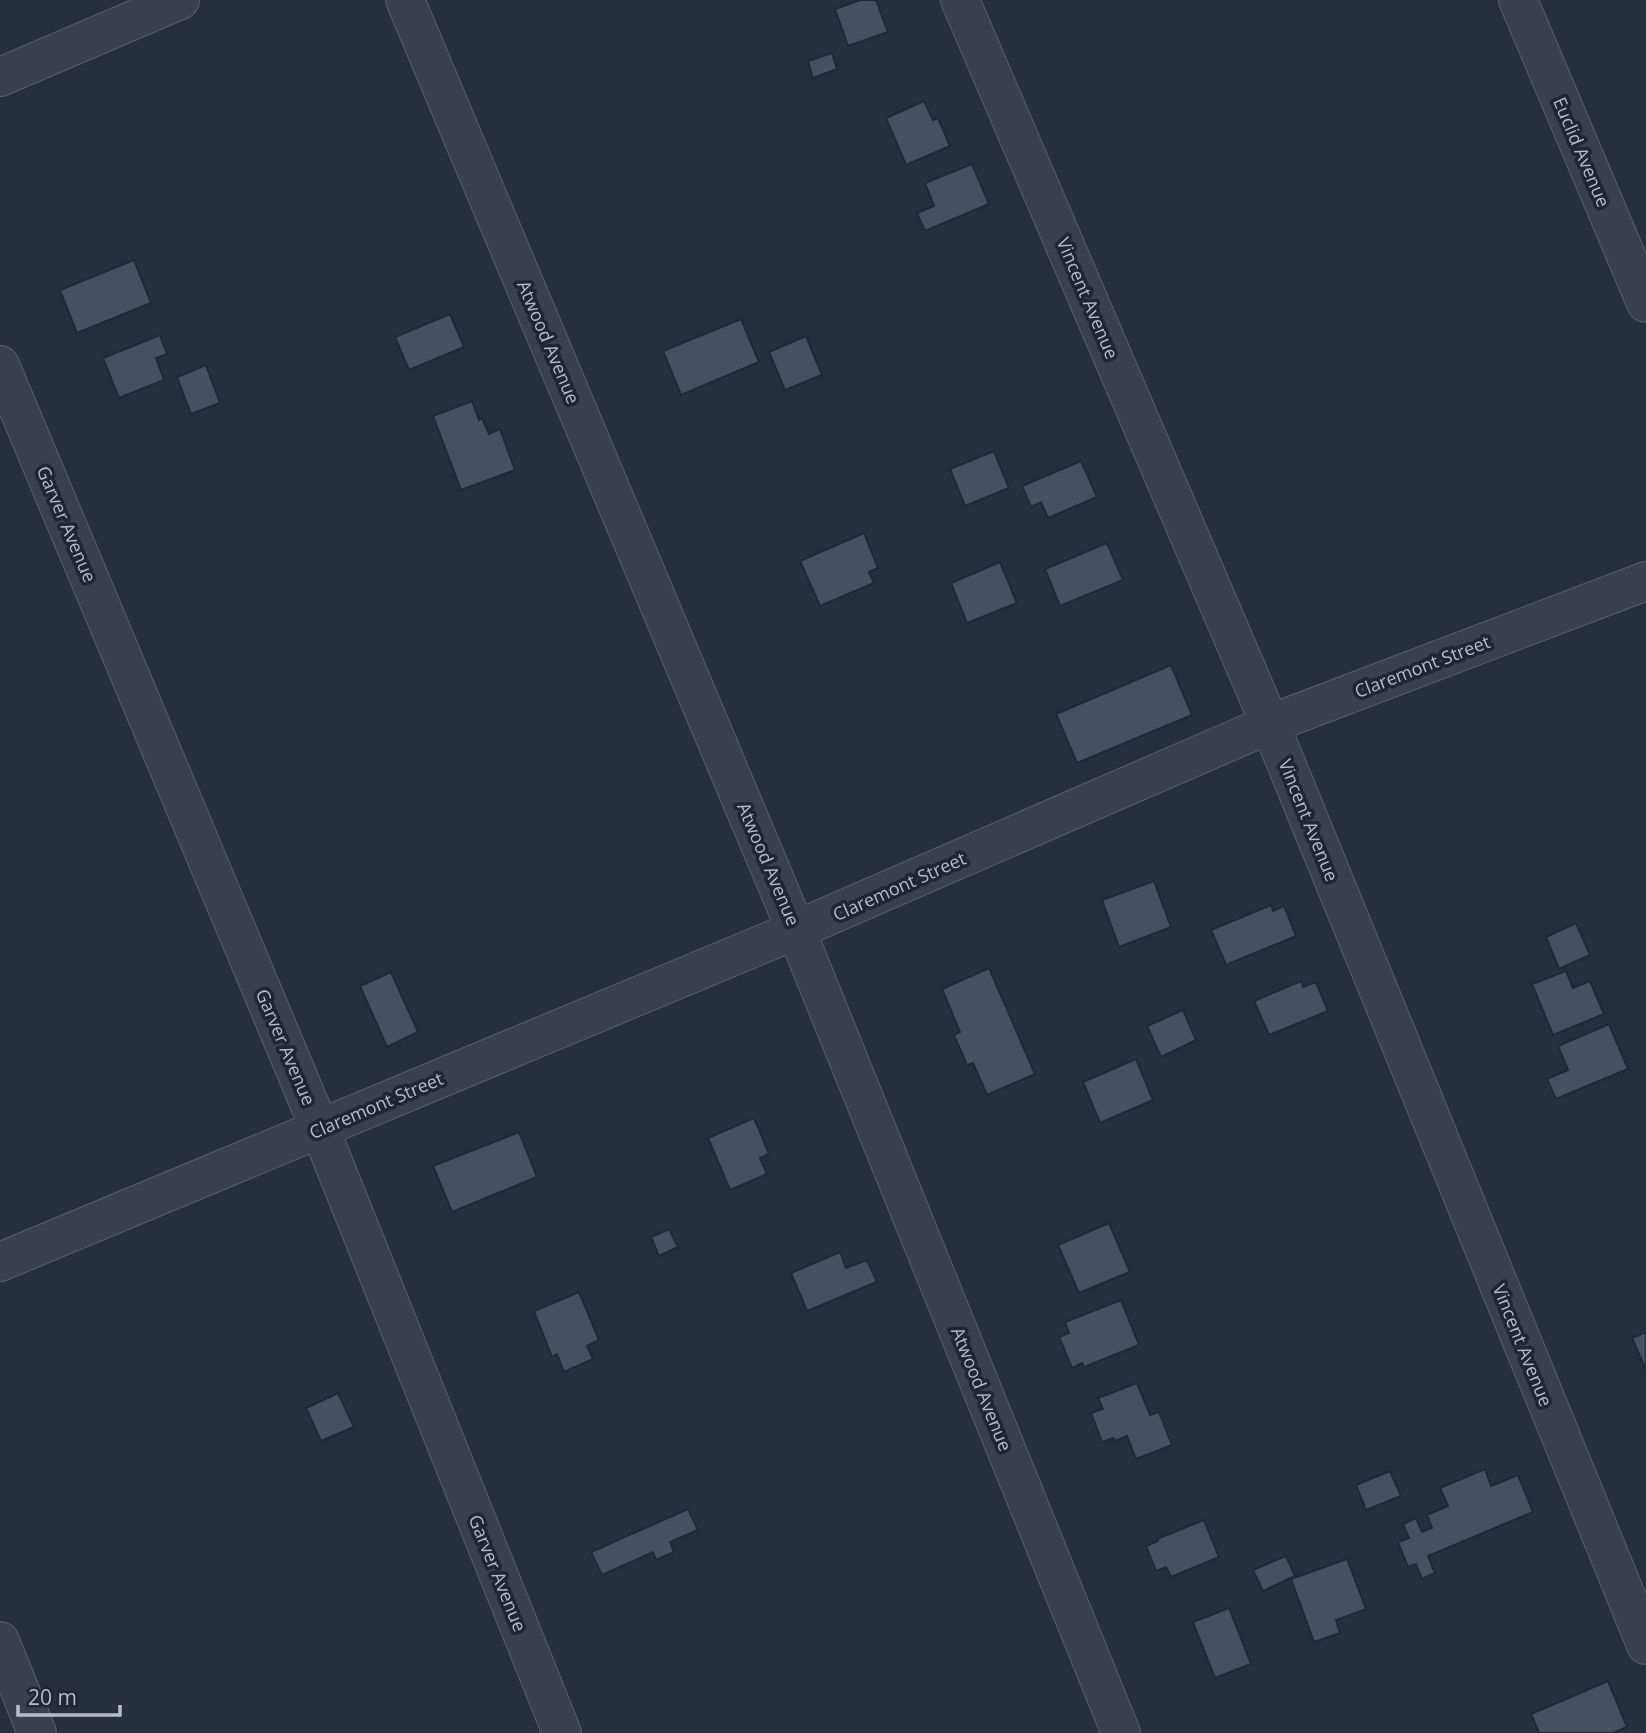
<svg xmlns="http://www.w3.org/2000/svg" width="1646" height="1733" font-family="'Open Sans',sans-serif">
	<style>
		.building { fill: #474f63; stroke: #212736; stroke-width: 2 }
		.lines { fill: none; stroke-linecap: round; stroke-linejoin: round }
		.minor-casing { stroke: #585e6d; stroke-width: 40 }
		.minor { stroke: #3a404f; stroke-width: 38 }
		.labels { text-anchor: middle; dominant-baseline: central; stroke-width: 7; stroke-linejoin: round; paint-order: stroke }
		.street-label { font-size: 18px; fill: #b6bcca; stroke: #1f2534 }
	</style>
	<rect width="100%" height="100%" fill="#262e3f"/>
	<g class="building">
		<path d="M860 0H876L888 32 848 46 835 9Z"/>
		<path d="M832 53 837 69 813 78 808 61Z"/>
		<path d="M924 101 933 120 938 118 950 146 906 165 886 118Z"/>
		<path d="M972 164 989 204 925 231 917 213 934 206 925 183Z"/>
		<path d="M134 260 151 303 77 333 60 290Z"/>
		<path d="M450 314 464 347 409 370 395 337Z"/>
		<path d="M741 319 759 362 681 395 663 351Z"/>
		<path d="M160 335 167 354 156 358 164 380 119 398 103 358Z"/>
		<path d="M806 336 822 375 785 390 769 352Z"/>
		<path d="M206 365 220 403 191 414 177 377Z"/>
		<path d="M472 401 479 420 482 418 489 434 500 429 515 470 461 490 433 416Z"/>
		<path d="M994 451 1009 488 965 506 950 469Z"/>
		<path d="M1081 461 1097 497 1048 518 1041 502 1031 507 1022 486Z"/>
		<path d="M864 533 878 568 869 572 874 583 820 606 800 561Z"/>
		<path d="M1107 543 1123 580 1060 606 1045 569Z"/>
		<path d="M1000 562 1017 603 967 623 951 583Z"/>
		<path d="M1171 665 1192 715 1077 763 1056 714Z"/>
		<path d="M1154 881 1171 927 1119 947 1102 900Z"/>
		<path d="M1271 905 1273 911 1284 906 1296 936 1226 965 1211 930Z"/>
		<path d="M1576 923 1590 955 1559 969 1546 937Z"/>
		<path d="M989 968 1035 1074 987 1095 973 1063 967 1065 954 1035 960 1032 942 989Z"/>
		<path d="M1566 971 1573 988 1590 981 1604 1014 1553 1035 1532 984Z"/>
		<path d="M391 972 418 1032 387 1047 360 986Z"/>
		<path d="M1301 981 1303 987 1316 982 1328 1011 1269 1035 1254 1001Z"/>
		<path d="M1183 1010 1196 1040 1161 1057 1147 1026Z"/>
		<path d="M1609 1024 1628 1069 1556 1099 1547 1079 1568 1070 1558 1046Z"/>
		<path d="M1136 1059 1153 1100 1100 1123 1083 1082Z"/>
		<path d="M754 1118 769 1154 760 1158 767 1174 730 1190 708 1138Z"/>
		<path d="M519 1132 537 1177 452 1212 433 1166Z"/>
		<path d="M1109 1223 1130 1272 1079 1293 1058 1245Z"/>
		<path d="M669 1229 678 1247 659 1256 651 1237Z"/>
		<path d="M840 1252 846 1268 867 1260 877 1282 807 1311 791 1273Z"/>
		<path d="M579 1292 599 1340 587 1346 593 1359 564 1372 557 1354 552 1357 534 1311Z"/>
		<path d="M1121 1300 1139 1345 1084 1367 1082 1363 1072 1368 1059 1337 1069 1333 1065 1322Z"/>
		<path d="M1646 1332V1370L1632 1338Z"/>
		<path d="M1137 1383 1150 1415 1159 1412 1172 1445 1136 1459 1127 1436 1115 1441 1113 1438 1102 1442 1091 1413 1103 1409 1098 1398Z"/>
		<path d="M338 1393 354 1427 321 1441 306 1408Z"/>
		<path d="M1485 1469 1491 1486 1518 1475 1533 1512 1428 1556 1435 1573 1422 1579 1416 1564 1408 1567 1398 1542 1409 1538 1403 1524 1416 1518 1422 1532 1432 1528 1427 1515 1448 1506 1440 1488Z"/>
		<path d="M1390 1471 1401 1496 1366 1510 1356 1485Z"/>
		<path d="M688 1509 698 1530 670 1542 674 1552 656 1560 653 1552 602 1575 591 1552Z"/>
		<path d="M1204 1520 1219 1557 1171 1577 1166 1567 1156 1571 1146 1546 1158 1541 1157 1539Z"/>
		<path d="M1286 1556 1295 1576 1263 1591 1253 1570Z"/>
		<path d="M1347 1559 1366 1609 1336 1620 1340 1633 1314 1642 1291 1579Z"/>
		<path d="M1229 1608 1251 1664 1215 1678 1193 1622Z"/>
		<path d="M1608 1681 1627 1727 1613 1733H1539L1531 1714Z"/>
	</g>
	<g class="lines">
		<g class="minor-casing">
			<g id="minor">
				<path d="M405 0 796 930 1121 1733"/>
				<path d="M960 0 1270 724 1646 1645"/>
				<path d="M1518 0 1646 303"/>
				<path d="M0 77 180 0"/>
				<path d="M0 365 320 1129 562 1733"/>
				<path d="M0 1262 796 930 1270 724 1646 581"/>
				<path d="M0 1641 37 1733"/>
			</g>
		</g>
		<use href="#minor" class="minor"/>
	</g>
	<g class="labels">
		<g class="street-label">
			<text transform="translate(1582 152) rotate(67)">Euclid Avenue</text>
			<text transform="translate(1088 298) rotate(67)">Vincent Avenue</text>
			<text transform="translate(549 342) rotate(67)">Atwood Avenue</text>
			<text transform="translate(67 524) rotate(67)">Garver Avenue</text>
			<text transform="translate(1422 666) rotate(-21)">Claremont Street</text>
			<text transform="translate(1309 820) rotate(68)">Vincent Avenue</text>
			<text transform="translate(769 864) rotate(67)">Atwood Avenue</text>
			<text transform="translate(899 886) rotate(-24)">Claremont Street</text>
			<text transform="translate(286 1047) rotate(67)">Garver Avenue</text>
			<text transform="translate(376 1105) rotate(-23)">Claremont Street</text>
			<text transform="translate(1523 1345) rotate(68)">Vincent Avenue</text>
			<text transform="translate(982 1389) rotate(68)">Atwood Avenue</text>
			<text transform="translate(498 1573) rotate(68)">Garver Avenue</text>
		</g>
	</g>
	<path d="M18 1705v10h102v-10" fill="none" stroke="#b6bcca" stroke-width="3.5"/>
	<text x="28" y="1705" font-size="21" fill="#b6bcca" stroke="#1f2534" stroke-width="5" paint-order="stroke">20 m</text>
</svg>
